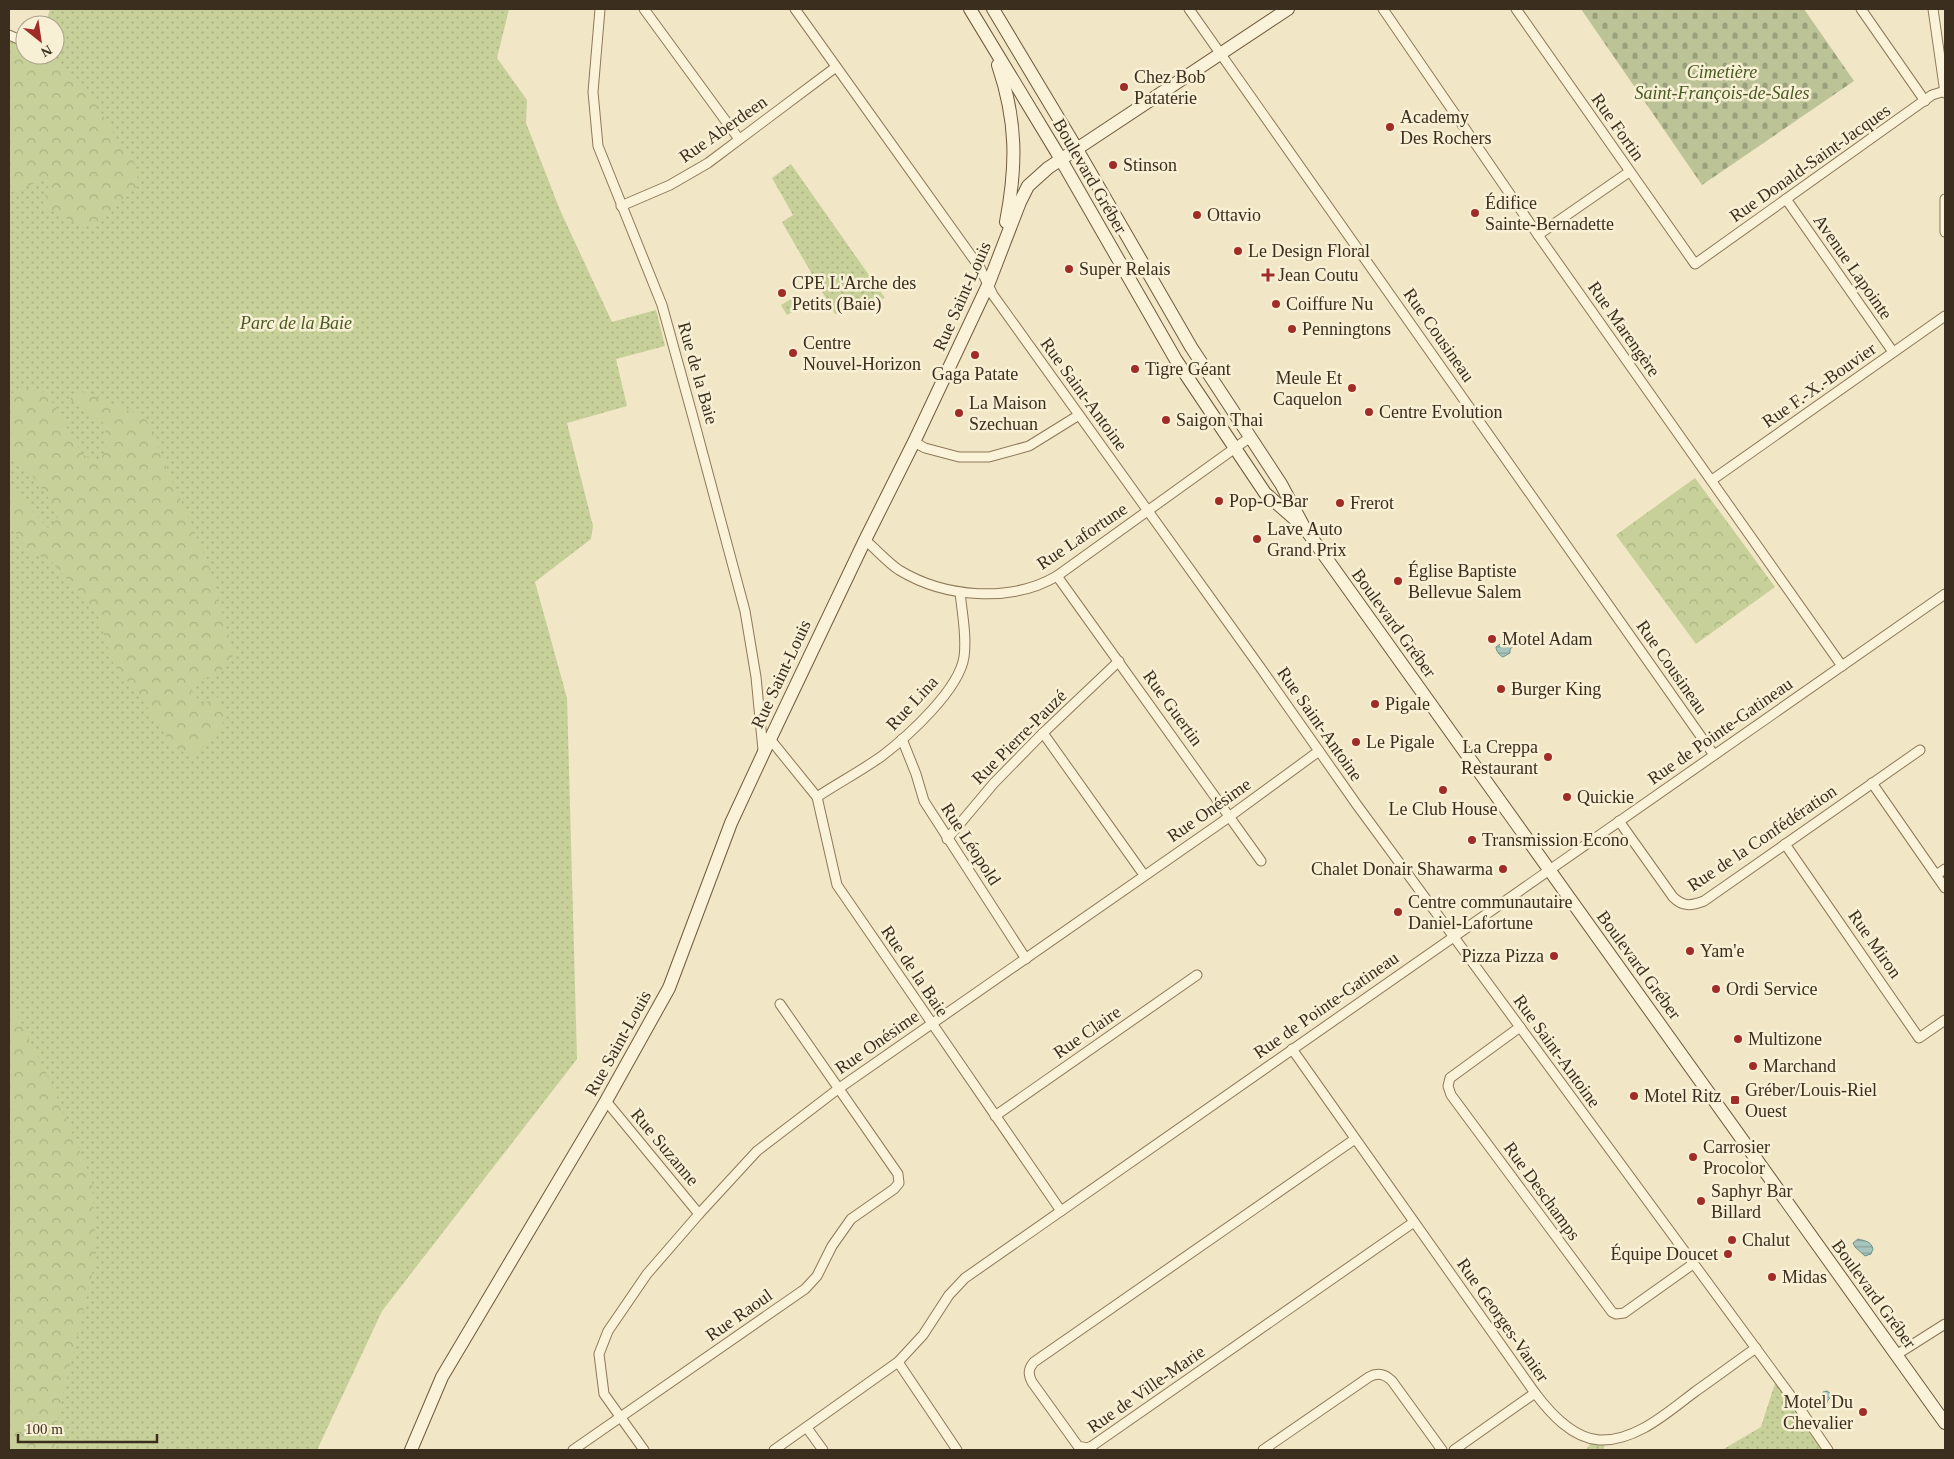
<svg xmlns="http://www.w3.org/2000/svg" width="1954" height="1459" font-family="Georgia,serif">
	<style>
		.grass { fill: url(#grass-dots) }
		.forest { fill: url(#forest-crowns) }
		.cemetery { fill: url(#cemetery-stones) }
		.water { fill: url(#water-rules); stroke: #6c938c }
		.lines { fill: none; stroke-linecap: round; stroke-linejoin: round }
		.street-casing { stroke: #8d7859; stroke-width: 11 }
		.secondary-casing { stroke: #6f593d; stroke-width: 14 }
		.street { stroke: #fbf3d9; stroke-width: 9 }
		.secondary { stroke: #fbf3d9; stroke-width: 12 }
		.poi-dot { fill: #9f2c26; stroke: #f8f0d5; stroke-width: 2 }
		.labels { text-anchor: middle; dominant-baseline: central; stroke-width: 5; stroke-linejoin: round; paint-order: stroke }
		.park-label { font-size: 18px; font-style: italic; fill: #495a24; stroke: #f8f0d5 }
		.poi-label { font-size: 18px; fill: #3c2e1e; stroke: #f8f0d5; text-anchor: start }
		.street-label { font-size: 18px; fill: #3c2e1e; stroke: #f8f0d5 }
	</style>
	<defs>
		<pattern id="grass-dots" width="8" height="8" patternUnits="userSpaceOnUse" patternTransform="scale(1.25)"><rect width="8" height="8" fill="#c6d098"/><path d="M2 2h.1M6 6h.1" fill="none" stroke="#abb383" stroke-width="1.8" stroke-linecap="round"/></pattern>
		<pattern id="forest-crowns" width="20" height="18" patternUnits="userSpaceOnUse" patternTransform="scale(1.25)"><rect width="20" height="18" fill="#c6d098"/><path d="M2 6a3 3 0 1 1 6 0M12 15a3 3 0 1 1 6 0" fill="none" stroke="#abb383"/></pattern>
		<pattern id="cemetery-stones" width="16" height="16" patternUnits="userSpaceOnUse" patternTransform="scale(1.25)"><rect width="16" height="16" fill="#bcc497"/><path d="M2 7V4a2 2 0 0 1 4 0v3zM10 15v-3a2 2 0 0 1 4 0v3z" fill="#9aa07b"/></pattern>
		<pattern id="water-rules" width="6" height="5" patternUnits="userSpaceOnUse" patternTransform="scale(1.25)"><rect width="6" height="5" fill="#a7c4bd"/><path d="M0 2.5h6" fill="none" stroke="#89a099"/></pattern>
	</defs>
	<rect width="100%" height="100%" fill="#f1e6c5"/>
	<g class="grass">
		<path d="M50 9H509L497 58 527 100 526 123 560 210 612 322 656 310 665 346 616 359 627 406 567 423 593 526 591 539 535 582 567 698 577 1059 382 1311 317 1450H9V42L25 35V55H55V25H45Z"/>
		<path d="M791 164 885 298 835 314 782 222 793 215 772 178Z"/>
		<path d="M793 298 799 308 787 315 781 305Z"/>
		<path d="M1777 1377 1828 1450H1722L1761 1427Z"/>
		<path d="M1594 1439H1605L1604 1450H1586Z"/>
	</g>
	<g class="forest">
		<path d="M23 39 25 40V55H48L77 86 92 96 100 112 108 122 117 141 132 153 139 184 102 220 85 227 42 206 51 177 9 193V80L13 78 9 71V52Z"/>
		<path d="M20 387 47 393 82 454 95 462 107 451 105 424 70 399 72 394 82 392 145 417 209 566 234 654 221 671 189 686 201 704 219 697 227 717 207 744 191 757 170 744 157 720 112 661 96 610 48 558 28 554 9 521V486L49 529 60 514 28 470 9 453V434L12 436 9 411V396Z"/>
		<path d="M1695 478 1775 587 1696 644 1616 535Z"/>
		<path d="M9 999 50 1081 92 1180 96 1257 59 1412 54 1450H9Z"/>
	</g>
	<path class="cemetery" d="M1581 9H1804L1854 81 1702 185Z"/>
	<g class="water">
		<path d="M1511 640 1515 641V645L1510 649V653L1503 657C1500 656 1496 651 1496 647L1503 642 1506 644Z"/>
		<path d="M1858 1239C1865 1241 1871 1241 1873 1249L1871 1254 1865 1256 1855 1247 1853 1243Z"/>
		<path d="M1827 1391 1831 1394V1397L1828 1400 1826 1405 1823 1406 1821 1400 1823 1392Z"/>
	</g>
	<g class="lines">
		<g class="street-casing">
			<g id="street">
				<path d="M600 9 593 92 598 146 662 305 694 421 745 611 756 677 763 750"/>
				<path d="M644 9 739 139"/>
				<path d="M795 9 980 268 993 295 1260 667 1357 805 1796 1403 1828 1450"/>
				<path d="M1189 9 1714 755"/>
				<path d="M1383 9 1538 235 1842 666"/>
				<path d="M1516 9 1695 264 1932 95 1945 91"/>
				<path d="M1861 9 1925 101"/>
				<path d="M1933 9 1945 93"/>
				<path d="M9 35 25 42"/>
				<path d="M1786 199 1893 352"/>
				<path d="M1945 199V232"/>
				<path d="M621 206 670 185 708 163 836 67"/>
				<path d="M1538 235 1629 172"/>
				<path d="M914 442 925 448 959 457H989L1029 446 1079 415"/>
				<path d="M1712 480 1945 316"/>
				<path d="M865 540C876 549 887 562 899 570 945 598 1011 603 1057 576L1249 438"/>
				<path d="M1057 576 1261 861"/>
				<path d="M1043 733 1144 875"/>
				<path d="M770 739 817 797 837 885 1061 1211"/>
				<path d="M902 739 916 774 924 801 1026 959"/>
				<path d="M1872 783 1945 888"/>
				<path d="M817 797C838 783 861 771 882 756 908 736 959 690 964 657 967 636 962 613 960 592"/>
				<path d="M1619 821 1673 897C1683 907 1691 906 1704 901L1920 750"/>
				<path d="M947 839 994 783 1043 733 1119 661"/>
				<path d="M1785 844 1919 1038 1945 1020"/>
				<path d="M1936 875 1945 869"/>
				<path d="M1520 1027 1450 1078 1448 1086 1451 1095 1612 1312 1616 1314 1624 1313 1693 1264"/>
				<path d="M1292 1049 1535 1393C1550 1413 1572 1438 1599 1440 1636 1442 1669 1411 1696 1391 1716 1377 1736 1362 1756 1348"/>
				<path d="M606 1101 699 1214"/>
				<path d="M995 1116 1197 975"/>
				<path d="M1355 1139 1034 1362C1028 1369 1028 1374 1032 1382L1078 1446 1087 1448 1092 1446 1414 1222"/>
				<path d="M1896 1355 1945 1324"/>
				<path d="M898 1362 957 1450"/>
				<path d="M807 1428 823 1450"/>
				<path d="M573 1450 805 1289 817 1276 832 1246 851 1219 894 1189 899 1183 898 1174 780 1004"/>
				<path d="M644 1450 604 1394 599 1354 608 1331 647 1274 699 1214 757 1151 838 1089 1222 822 1319 751"/>
				<path d="M774 1450 898 1362 923 1335 949 1295 965 1278 1945 594"/>
				<path d="M1263 1450 1369 1377C1378 1372 1385 1374 1392 1381L1442 1450"/>
				<path d="M1454 1450 1535 1393"/>
			</g>
		</g>
		<g class="secondary-casing">
			<g id="secondary">
				<path d="M970 9 1056 151 1176 360 1265 493 1297 521"/>
				<path d="M993 9 1071 139 1191 347 1281 484 1304 527 1945 1423"/>
				<path d="M998 65C1017 121 1017 165 1006 222"/>
				<path d="M411 1450 442 1377 606 1101 669 988 731 823 764 752 865 540 914 442 988 285 1020 202 1028 186 1048 168 1288 9"/>
			</g>
		</g>
		<use href="#street" class="street"/>
		<use href="#secondary" class="secondary"/>
	</g>
	<g class="poi-dot">
		<circle cx="1124" cy="87" r="5"/>
		<circle cx="1390" cy="127" r="5"/>
		<circle cx="1113" cy="165" r="5"/>
		<circle cx="1475" cy="213" r="5"/>
		<circle cx="1197" cy="215" r="5"/>
		<circle cx="1238" cy="251" r="5"/>
		<circle cx="1069" cy="269" r="5"/>
		<path d="M1265.5 267.5h5v5h5v5h-5v5h-5v-5h-5v-5h5z"/>
		<circle cx="782" cy="293" r="5"/>
		<circle cx="1276" cy="304" r="5"/>
		<circle cx="1292" cy="329" r="5"/>
		<circle cx="793" cy="353" r="5"/>
		<circle cx="975" cy="355" r="5"/>
		<circle cx="1135" cy="369" r="5"/>
		<circle cx="1352" cy="388" r="5"/>
		<circle cx="1369" cy="412" r="5"/>
		<circle cx="959" cy="413" r="5"/>
		<circle cx="1166" cy="420" r="5"/>
		<circle cx="1219" cy="501" r="5"/>
		<circle cx="1340" cy="503" r="5"/>
		<circle cx="1257" cy="539" r="5"/>
		<circle cx="1398" cy="581" r="5"/>
		<circle cx="1492" cy="639" r="5"/>
		<circle cx="1501" cy="689" r="5"/>
		<circle cx="1375" cy="704" r="5"/>
		<circle cx="1356" cy="742" r="5"/>
		<circle cx="1548" cy="757" r="5"/>
		<circle cx="1443" cy="790" r="5"/>
		<circle cx="1567" cy="797" r="5"/>
		<circle cx="1472" cy="840" r="5"/>
		<circle cx="1503" cy="869" r="5"/>
		<circle cx="1398" cy="912" r="5"/>
		<circle cx="1690" cy="951" r="5"/>
		<circle cx="1554" cy="956" r="5"/>
		<circle cx="1716" cy="989" r="5"/>
		<circle cx="1738" cy="1039" r="5"/>
		<circle cx="1753" cy="1066" r="5"/>
		<circle cx="1634" cy="1096" r="5"/>
		<rect x="1730" y="1095" width="10" height="10" rx="2.5"/>
		<circle cx="1693" cy="1157" r="5"/>
		<circle cx="1701" cy="1201" r="5"/>
		<circle cx="1732" cy="1240" r="5"/>
		<circle cx="1728" cy="1254" r="5"/>
		<circle cx="1772" cy="1277" r="5"/>
		<circle cx="1863" cy="1412" r="5"/>
	</g>
	<g class="labels">
		<g class="park-label">
			<text x="1722" y="72">Cimetière<tspan x="1722" dy="21">Saint-François-de-Sales</tspan></text>
			<text x="296" y="323">Parc de la Baie</text>
		</g>
		<g class="poi-label">
			<text x="1134" y="77">Chez Bob<tspan x="1134" dy="21">Pataterie</tspan></text>
			<text x="1400" y="117">Academy<tspan x="1400" dy="21">Des Rochers</tspan></text>
			<text x="1123" y="165">Stinson</text>
			<text x="1485" y="203">Édifice<tspan x="1485" dy="21">Sainte-Bernadette</tspan></text>
			<text x="1207" y="215">Ottavio</text>
			<text x="1248" y="251">Le Design Floral</text>
			<text x="1079" y="269">Super Relais</text>
			<text x="1278" y="275">Jean Coutu</text>
			<text x="792" y="283">CPE L'Arche des<tspan x="792" dy="21">Petits (Baie)</tspan></text>
			<text x="1286" y="304">Coiffure Nu</text>
			<text x="1302" y="329">Penningtons</text>
			<text x="803" y="343">Centre<tspan x="803" dy="21">Nouvel-Horizon</tspan></text>
			<text x="1145" y="369">Tigre Géant</text>
			<text x="975" y="374" text-anchor="middle">Gaga Patate</text>
			<text x="1342" y="378" text-anchor="end">Meule Et<tspan x="1342" dy="21">Caquelon</tspan></text>
			<text x="969" y="403">La Maison<tspan x="969" dy="21">Szechuan</tspan></text>
			<text x="1379" y="412">Centre Evolution</text>
			<text x="1176" y="420">Saigon Thai</text>
			<text x="1229" y="501">Pop-O-Bar</text>
			<text x="1350" y="503">Frerot</text>
			<text x="1267" y="529">Lave Auto<tspan x="1267" dy="21">Grand Prix</tspan></text>
			<text x="1408" y="571">Église Baptiste<tspan x="1408" dy="21">Bellevue Salem</tspan></text>
			<text x="1502" y="639">Motel Adam</text>
			<text x="1511" y="689">Burger King</text>
			<text x="1385" y="704">Pigale</text>
			<text x="1366" y="742">Le Pigale</text>
			<text x="1538" y="747" text-anchor="end">La Creppa<tspan x="1538" dy="21">Restaurant</tspan></text>
			<text x="1577" y="797">Quickie</text>
			<text x="1443" y="809" text-anchor="middle">Le Club House</text>
			<text x="1482" y="840">Transmission Econo</text>
			<text x="1493" y="869" text-anchor="end">Chalet Donair Shawarma</text>
			<text x="1408" y="902">Centre communautaire<tspan x="1408" dy="21">Daniel-Lafortune</tspan></text>
			<text x="1700" y="951">Yam'e</text>
			<text x="1544" y="956" text-anchor="end">Pizza Pizza</text>
			<text x="1726" y="989">Ordi Service</text>
			<text x="1748" y="1039">Multizone</text>
			<text x="1763" y="1066">Marchand</text>
			<text x="1745" y="1090">Gréber/Louis-Riel<tspan x="1745" dy="21">Ouest</tspan></text>
			<text x="1644" y="1096">Motel Ritz</text>
			<text x="1703" y="1147">Carrosier<tspan x="1703" dy="21">Procolor</tspan></text>
			<text x="1711" y="1191">Saphyr Bar<tspan x="1711" dy="21">Billard</tspan></text>
			<text x="1742" y="1240">Chalut</text>
			<text x="1718" y="1254" text-anchor="end">Équipe Doucet</text>
			<text x="1782" y="1277">Midas</text>
			<text x="1853" y="1402" text-anchor="end">Motel Du<tspan x="1853" dy="21">Chevalier</tspan></text>
		</g>
		<g class="street-label">
			<text transform="translate(1618 127) rotate(55)">Rue Fortin</text>
			<text transform="translate(723 129) rotate(-35)">Rue Aberdeen</text>
			<text transform="translate(1810 163) rotate(-35)">Rue Donald-Saint-Jacques</text>
			<text transform="translate(1090 176) rotate(60)">Boulevard Gréber</text>
			<text transform="translate(1853 267) rotate(55)">Avenue Lapointe</text>
			<text transform="translate(962 296) rotate(-66)">Rue Saint-Louis</text>
			<text transform="translate(1624 329) rotate(55)">Rue Marengère</text>
			<text transform="translate(1439 335) rotate(55)">Rue Cousineau</text>
			<text transform="translate(698 373) rotate(74)">Rue de la Baie</text>
			<text transform="translate(1819 385) rotate(-35)">Rue F.-X.-Bouvier</text>
			<text transform="translate(1084 394) rotate(54)">Rue Saint-Antoine</text>
			<text transform="translate(1082 536) rotate(-34)">Rue Lafortune</text>
			<text transform="translate(1394 623) rotate(54)">Boulevard Gréber</text>
			<text transform="translate(1672 667) rotate(55)">Rue Cousineau</text>
			<text transform="translate(781 674) rotate(-65)">Rue Saint-Louis</text>
			<text transform="translate(912 703) rotate(-47)">Rue Lina</text>
			<text transform="translate(1173 708) rotate(54)">Rue Guertin</text>
			<text transform="translate(1320 724) rotate(55)">Rue Saint-Antoine</text>
			<text transform="translate(1720 731) rotate(-35)">Rue de Pointe-Gatineau</text>
			<text transform="translate(1019 737) rotate(-45)">Rue Pierre-Pauzé</text>
			<text transform="translate(1209 810) rotate(-35)">Rue Onésime</text>
			<text transform="translate(1762 838) rotate(-34)">Rue de la Confédération</text>
			<text transform="translate(971 844) rotate(57)">Rue Léopold</text>
			<text transform="translate(1875 944) rotate(55)">Rue Miron</text>
			<text transform="translate(1639 965) rotate(54)">Boulevard Gréber</text>
			<text transform="translate(915 971) rotate(56)">Rue de la Baie</text>
			<text transform="translate(1326 1005) rotate(-35)">Rue de Pointe-Gatineau</text>
			<text transform="translate(1087 1032) rotate(-35)">Rue Claire</text>
			<text transform="translate(877 1042) rotate(-35)">Rue Onésime</text>
			<text transform="translate(618 1043) rotate(-61)">Rue Saint-Louis</text>
			<text transform="translate(1557 1051) rotate(54)">Rue Saint-Antoine</text>
			<text transform="translate(665 1147) rotate(50)">Rue Suzanne</text>
			<text transform="translate(1542 1191) rotate(54)">Rue Deschamps</text>
			<text transform="translate(1874 1294) rotate(54)">Boulevard Gréber</text>
			<text transform="translate(739 1315) rotate(-35)">Rue Raoul</text>
			<text transform="translate(1503 1320) rotate(55)">Rue Georges-Vanier</text>
			<text transform="translate(1146 1389) rotate(-35)">Rue de Ville-Marie</text>
		</g>
	</g>
	<rect width="1954" height="1459" fill="none" stroke="#3c2e1e" stroke-width="20"/>
	<g transform="translate(40 40) rotate(150)"><circle r="24" fill="#f8f0d5" stroke="#ada28c"/>
	<path d="M0-4L9 19L0 12L-9 19Z" fill="#9f2c26"/>
	<text y="-8" font-size="14" font-weight="bold" text-anchor="middle" fill="#3c2e1e">N</text>
	</g>
	<path d="M18 1434v8h139v-8" fill="none" stroke="#3c2e1e" stroke-width="2.5"/>
	<text x="25" y="1434" font-size="15" fill="#3c2e1e" stroke="#f8f0d5" stroke-width="4" paint-order="stroke">100 m</text>
</svg>
